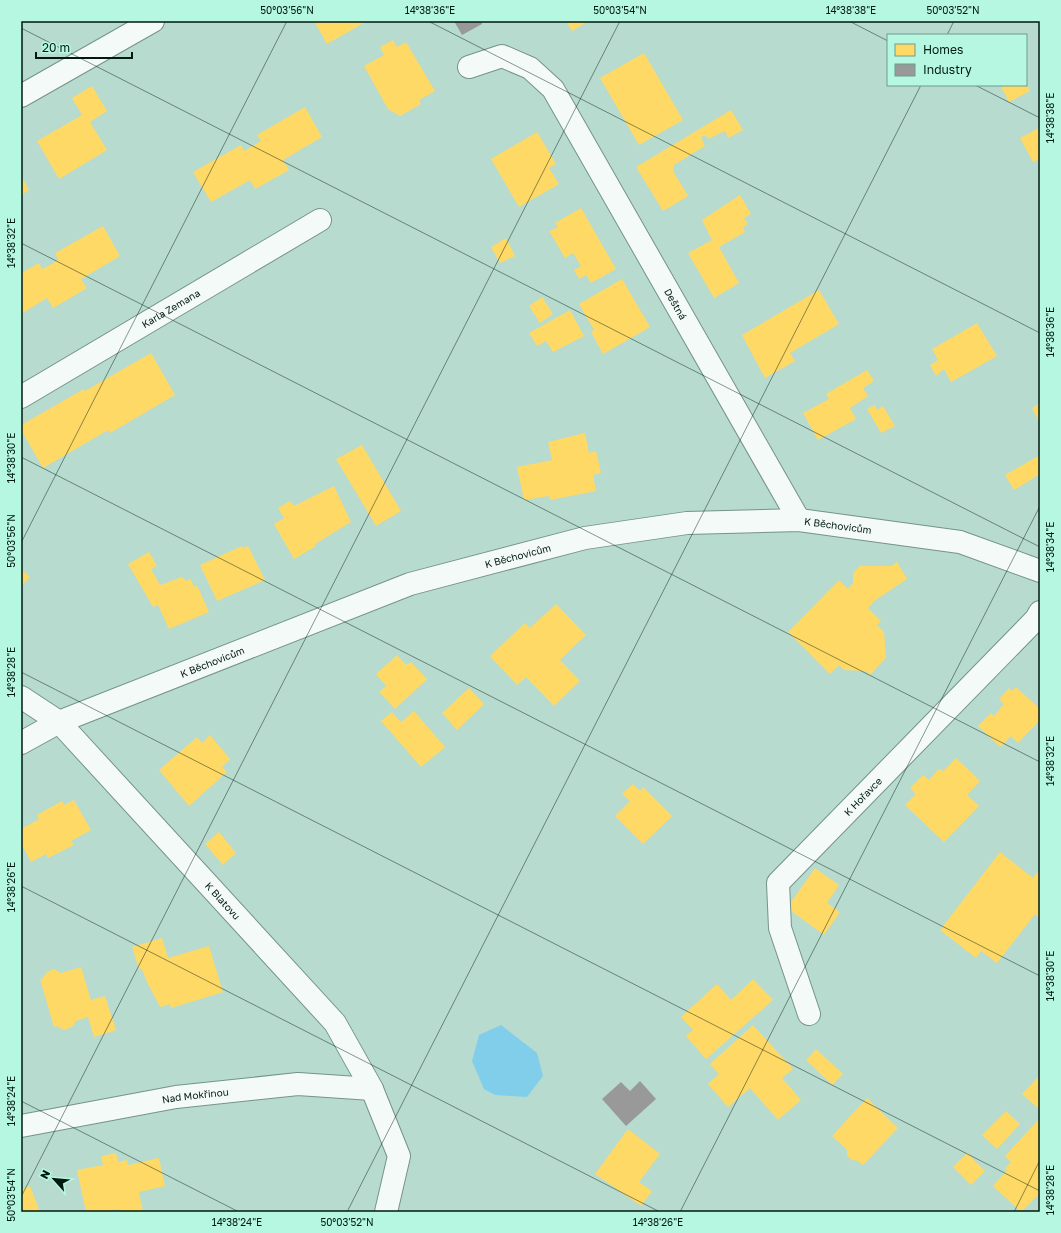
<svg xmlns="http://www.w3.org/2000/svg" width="1061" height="1233" font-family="'Golos Text',sans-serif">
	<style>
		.water { fill: #80ceea }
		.homes { fill: #ffd966 }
		.industry { fill: #999 }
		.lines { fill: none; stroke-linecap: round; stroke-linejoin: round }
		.minor-casing { stroke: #769389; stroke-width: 24 }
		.minor { stroke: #f4faf8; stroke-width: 22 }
		.ticks { fill: none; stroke: #001911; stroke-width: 1; stroke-opacity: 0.45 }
		.labels { text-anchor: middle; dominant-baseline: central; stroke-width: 4; stroke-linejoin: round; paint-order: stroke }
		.street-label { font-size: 10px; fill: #001911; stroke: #b5f7e0 }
		.neatline { fill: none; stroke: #001911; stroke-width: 1.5 }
		.ticks-label { font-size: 10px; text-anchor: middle; fill: #001911 }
	</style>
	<rect width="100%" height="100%" fill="#b7dbce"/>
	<path class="water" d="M501 1025 537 1053 543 1076 527 1097 495 1095 484 1089 472 1061 479 1035Z"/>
	<g class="homes">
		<path d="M314 21H367L327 44Z"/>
		<path d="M566 21H589L572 31Z"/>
		<path d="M393 40 397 47 406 42 435 91 419 100 421 104 400 116 388 109 364 66 384 55 380 47Z"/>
		<path d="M644 53 683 120 639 145 600 78Z"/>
		<path d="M1004 85H1027L1030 91 1009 102 1001 87Z"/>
		<path d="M92 86 107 111 90 122 107 150 59 179 37 141 82 115 72 98Z"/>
		<path d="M305 107 322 137 283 160 289 170 255 189 250 180 211 202 193 172 241 145 244 151 261 141 257 135Z"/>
		<path d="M731 110 743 130 728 138 725 131 708 139 706 135 701 137 705 146 674 165 673 171 688 196 663 211 636 167Z"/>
		<path d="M1039 128 1040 159 1033 162 1020 138Z"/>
		<path d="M537 132 556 164 549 168 559 184 519 207 491 159Z"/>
		<path d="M21 176 29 190 21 195Z"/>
		<path d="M740 195 751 214 744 218 748 224 743 227 745 232 719 247 739 283 714 298 688 253 712 240 702 220Z"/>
		<path d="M581 208 616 269 591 283 586 275 579 279 574 270 581 266 573 253 565 258 549 231 558 227 555 223Z"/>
		<path d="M103 226 120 256 81 279 87 288 53 308 47 298 21 314V273L39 263 42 269 50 265 58 260 55 253Z"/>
		<path d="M506 238 515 256 500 263 491 247Z"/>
		<path d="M622 279 650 327 603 354 591 332 594 330 579 304Z"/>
		<path d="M819 290 839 324 790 353 795 361 765 378 742 335Z"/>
		<path d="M542 297 553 314 540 323 529 306Z"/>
		<path d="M570 310 584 336 553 352 546 341 537 346 529 333Z"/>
		<path d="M977 323 997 356 951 382 944 369 936 376 930 365 938 360 932 349Z"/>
		<path d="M151 353 175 395 110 433 108 430 43 468 21 430V425L84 389 85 391Z"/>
		<path d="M867 370 874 381 863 388 868 396 850 408 856 419 818 440 803 413 829 399 826 394Z"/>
		<path d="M1040 403V423L1032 408Z"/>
		<path d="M875 405 877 410 883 406 895 426 881 433 867 409Z"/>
		<path d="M585 433 589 453 596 451 601 473 593 475 596 491 550 500 549 496 524 500 517 467 552 460 548 442Z"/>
		<path d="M362 445 401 511 376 526 336 459Z"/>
		<path d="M1040 455V474L1014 490 1005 475Z"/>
		<path d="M334 486 351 522 315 544 316 546 294 559 274 524 284 518 278 508 290 501 294 506Z"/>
		<path d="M242 546 243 548 248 546 265 580 217 601 200 565Z"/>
		<path d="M149 552 157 566 151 569 160 585 182 577 186 581 191 579 194 587 197 585 209 612 169 629 158 605 153 607 128 564Z"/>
		<path d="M897 562 907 579 874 601 868 608 881 621 877 625 884 632 886 658 870 675 865 671 844 670 839 665 830 674 788 632 839 580 848 589 853 583V573L860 566H891Z"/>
		<path d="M21 569 30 577 21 586Z"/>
		<path d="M556 604 586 635 560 660 580 681 554 706 526 677 517 685 490 656 525 623 530 628Z"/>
		<path d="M397 655 406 665 411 662 427 679 395 709 379 692 386 686 376 674Z"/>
		<path d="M1016 687 1040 709V720L1018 743 1011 736 1000 747 978 726 991 713 994 716 1004 704 999 699 1009 688 1012 691Z"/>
		<path d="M469 688 484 704 457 730 442 713Z"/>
		<path d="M414 711 445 747 421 767 381 721 392 712 401 722Z"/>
		<path d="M210 735 230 759 222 767 227 772 189 806 159 770 197 737 202 743Z"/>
		<path d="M956 758 980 781 967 795 979 806 944 842 905 805 916 794 910 788 923 775 929 780 939 769 943 771Z"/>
		<path d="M633 784 640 791 643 787 672 816 643 844 615 816 630 801 622 794Z"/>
		<path d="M74 800 91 830 71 841 74 845 48 858 46 854 31 862 21 843V829L39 819 37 815 62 801 64 805Z"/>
		<path d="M219 832 236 853 223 865 205 844Z"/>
		<path d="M1000 852 1033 878 1038 871 1040 872V919L1035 914 997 963 981 951 976 958 940 930Z"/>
		<path d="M815 868 839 885 827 903 840 912 824 935 787 908Z"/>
		<path d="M162 938 168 958 209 946 223 992 171 1008 170 1004 160 1007 146 980 142 969H139L132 947Z"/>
		<path d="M81 967 91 1000 105 996 116 1030 94 1037 88 1017 76 1021 72 1027 64 1030 57 1026 54 1027 40 979H42L47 972 54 969 61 973Z"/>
		<path d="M753 979 773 1000 706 1059 686 1036 693 1030 681 1017 717 984 731 1000Z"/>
		<path d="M753 1025 793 1069 782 1078 801 1100 778 1120 750 1088 728 1107 708 1084 719 1074 710 1064Z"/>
		<path d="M816 1049 843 1074 832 1085 806 1060Z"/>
		<path d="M1040 1075V1110L1022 1094Z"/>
		<path d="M867 1098 898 1128 863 1165 858 1161 852 1160 847 1156V1150L832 1136Z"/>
		<path d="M1006 1111 1020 1124 997 1149 982 1135Z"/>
		<path d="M1039 1119 1040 1193 1021 1212 993 1186 1007 1170 1005 1168 1011 1162 1005 1156Z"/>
		<path d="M628 1129 660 1154 639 1182 652 1191 641 1206 595 1174Z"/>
		<path d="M116 1153 118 1162 127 1160 128 1165 159 1158 165 1186 139 1192 143 1212H120L119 1209 102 1212H86L77 1170 103 1165 101 1156Z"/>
		<path d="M967 1153 985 1171 971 1185 953 1167Z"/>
		<path d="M30 1186 40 1212H21V1190Z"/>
	</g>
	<g class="industry">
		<path d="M454 21H481L482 24 462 35Z"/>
		<path d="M640 1081 656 1099 626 1126 602 1099 621 1082 630 1091Z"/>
	</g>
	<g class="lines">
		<g class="minor-casing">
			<g id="minor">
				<path id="s1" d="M469 67 502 56 530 68 553 89 799 520"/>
				<path d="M21 96 153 21"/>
				<path id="s2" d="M21 397 320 220"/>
				<path id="s3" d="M21 697 59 722 335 1023 372 1089 399 1156 386 1212"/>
				<path id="s4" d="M21 743 59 722 410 584 585 538 687 523 799 520 960 542 1040 571"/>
				<path id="s5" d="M809 1014 780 928 778 883 1036 619 1040 612"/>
				<path id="s6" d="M21 1126 176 1097 298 1084 372 1089"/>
			</g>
		</g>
		<use href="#minor" class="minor"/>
	</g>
	<path class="ticks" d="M428 21 1040 333M849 21 888 41M21 28 1040 547M947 35 954 21M975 85 1040 118M21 243 1040 762M21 457 1040 976M21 543 287 21M21 672 1040 1191M21 886 660 1212M21 1101 239 1212M21 1197 620 21M347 1212 921 85M680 1212 1040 506M1014 1212 1040 1160"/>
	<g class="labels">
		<g class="street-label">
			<text stroke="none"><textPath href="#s1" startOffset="344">Deštná</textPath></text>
			<text stroke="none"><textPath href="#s2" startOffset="174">Karla Zemana</textPath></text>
			<text stroke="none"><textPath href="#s4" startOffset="856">K Běchovicům</textPath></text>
			<text stroke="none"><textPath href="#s4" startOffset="532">K Běchovicům</textPath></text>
			<text stroke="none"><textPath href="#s4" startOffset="208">K Běchovicům</textPath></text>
			<text stroke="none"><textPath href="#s5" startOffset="257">K Hořavce</textPath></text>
			<text stroke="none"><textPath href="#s3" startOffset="288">K Blatovu</textPath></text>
			<text stroke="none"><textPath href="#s6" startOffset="177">Nad Mokřinou</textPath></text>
		</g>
	</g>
	<rect width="1061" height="1233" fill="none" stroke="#b5f7e0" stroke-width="44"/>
	<rect x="887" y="34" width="140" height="52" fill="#b5f7e0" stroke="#6d9e8d"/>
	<rect x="895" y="44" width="20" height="12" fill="#ffd966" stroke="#6d9e8d"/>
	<text x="923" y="54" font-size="12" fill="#001911">Homes</text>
	<rect x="895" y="64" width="20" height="12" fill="#999999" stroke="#6d9e8d"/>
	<text x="923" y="74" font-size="12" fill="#001911">Industry</text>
	<g transform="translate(54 1179) rotate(297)" stroke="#b5f7e0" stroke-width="3" paint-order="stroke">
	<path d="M0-3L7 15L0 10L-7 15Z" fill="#001911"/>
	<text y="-6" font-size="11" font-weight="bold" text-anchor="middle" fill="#001911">N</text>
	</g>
	<path d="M36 52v6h96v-6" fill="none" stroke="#001911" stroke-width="2"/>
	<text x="42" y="52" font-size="12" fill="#001911" stroke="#b5f7e0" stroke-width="3" paint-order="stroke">20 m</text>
	<rect x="22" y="22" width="1017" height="1189" class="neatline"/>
	<g class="ticks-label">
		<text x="287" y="14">50°03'56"N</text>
		<text x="430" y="14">14°38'36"E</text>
		<text x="620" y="14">50°03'54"N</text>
		<text x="851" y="14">14°38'38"E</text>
		<text x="953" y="14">50°03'52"N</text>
		<text transform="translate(1050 118) rotate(-90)" y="4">14°38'38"E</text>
		<text transform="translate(11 243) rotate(-90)" y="4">14°38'32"E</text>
		<text transform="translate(1050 332) rotate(-90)" y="4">14°38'36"E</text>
		<text transform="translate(11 458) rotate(-90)" y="4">14°38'30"E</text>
		<text transform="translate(11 541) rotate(-90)" y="4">50°03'56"N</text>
		<text transform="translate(1050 547) rotate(-90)" y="4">14°38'34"E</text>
		<text transform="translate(11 672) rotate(-90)" y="4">14°38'28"E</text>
		<text transform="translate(1050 761) rotate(-90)" y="4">14°38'32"E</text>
		<text transform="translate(11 887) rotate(-90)" y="4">14°38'26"E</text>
		<text transform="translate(1050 976) rotate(-90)" y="4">14°38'30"E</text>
		<text transform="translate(11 1101) rotate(-90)" y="4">14°38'24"E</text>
		<text transform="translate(1050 1190) rotate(-90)" y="4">14°38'28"E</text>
		<text transform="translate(11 1195) rotate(-90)" y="4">50°03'54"N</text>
		<text x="237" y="1226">14°38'24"E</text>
		<text x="347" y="1226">50°03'52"N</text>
		<text x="658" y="1226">14°38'26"E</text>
	</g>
</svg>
